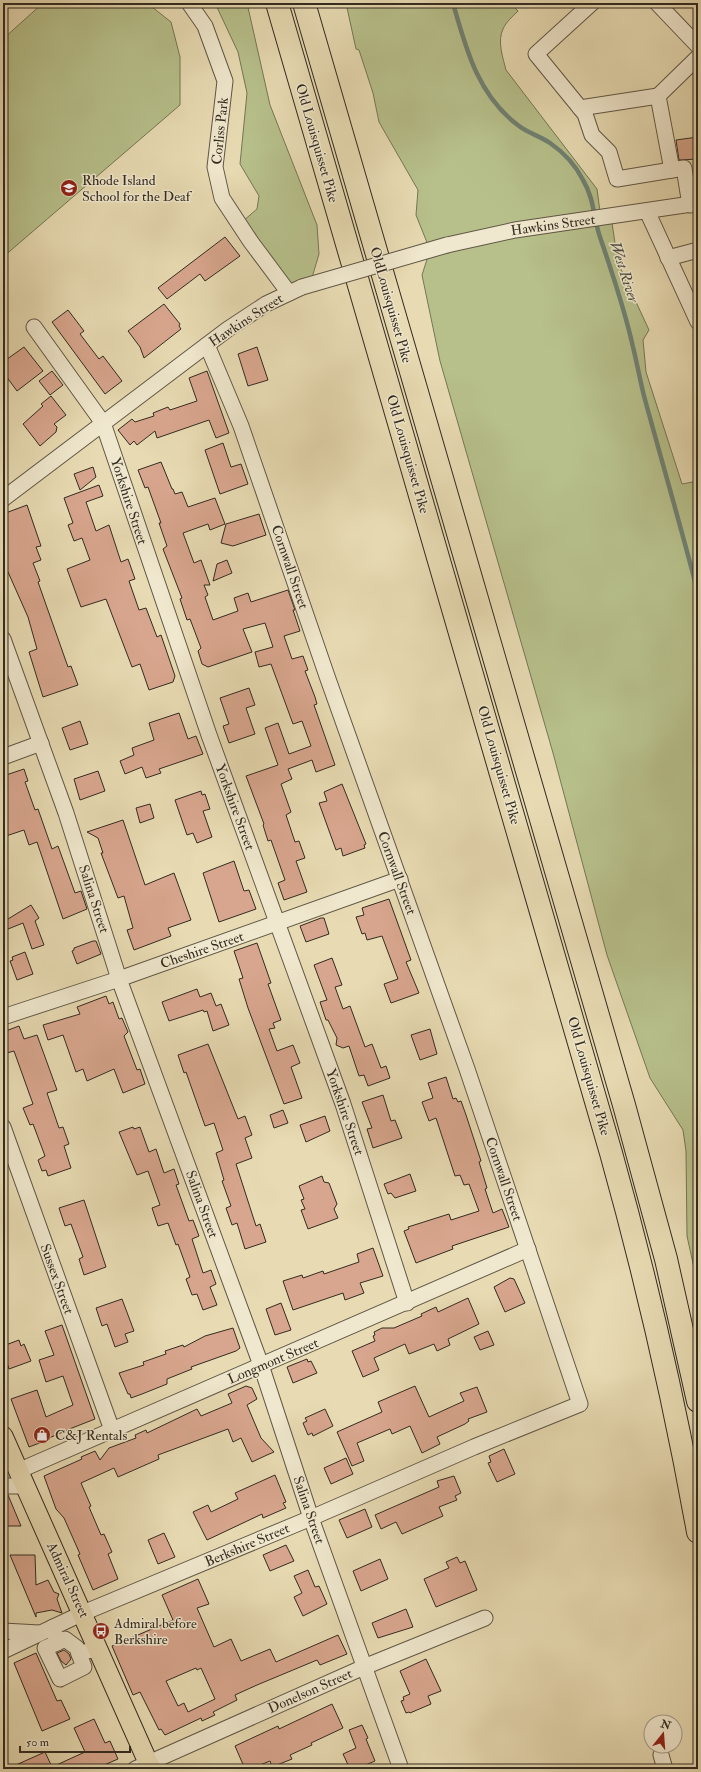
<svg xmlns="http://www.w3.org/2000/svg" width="701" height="1772" font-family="'IM FELL Double Pica',serif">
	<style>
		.green { fill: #b7c08b; stroke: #757656 }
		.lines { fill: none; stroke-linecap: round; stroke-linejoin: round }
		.stream { stroke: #708173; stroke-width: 4.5 }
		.building { fill: #d8a68e; stroke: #332b21; fill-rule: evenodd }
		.minor-casing { stroke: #605746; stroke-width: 17 }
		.major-casing { stroke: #332b21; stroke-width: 21 }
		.highway-casing { stroke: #332b21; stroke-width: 24 }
		.minor { stroke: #f0e8ce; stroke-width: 15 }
		.major { stroke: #e8dbb3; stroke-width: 19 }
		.highway { stroke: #e8dbb3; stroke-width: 22 }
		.minor-bridge-casing { stroke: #605746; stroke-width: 17; stroke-linecap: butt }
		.minor-bridge { stroke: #f0e8ce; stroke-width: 15 }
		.labels { text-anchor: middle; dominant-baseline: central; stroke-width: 3; stroke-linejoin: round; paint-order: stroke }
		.street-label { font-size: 14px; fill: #332b21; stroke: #f0e8ce }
		.poi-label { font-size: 14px; fill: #332b21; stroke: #f0e8ce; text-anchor: start }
		.water-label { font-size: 15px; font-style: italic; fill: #4c4f43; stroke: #f0e8ce }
	</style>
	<rect width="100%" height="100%" fill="#e8dbb3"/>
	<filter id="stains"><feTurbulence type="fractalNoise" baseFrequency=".005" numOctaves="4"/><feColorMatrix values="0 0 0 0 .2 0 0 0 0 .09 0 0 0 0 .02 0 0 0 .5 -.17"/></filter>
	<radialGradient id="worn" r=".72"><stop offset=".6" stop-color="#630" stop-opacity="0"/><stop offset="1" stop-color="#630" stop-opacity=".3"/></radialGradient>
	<g class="green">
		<path d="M43 3H147L171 22 180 57V105L3 257V39Z"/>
		<path d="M215 3H247L270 105 317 225 319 254 311 281 297 291 235 228 257 209 259 196 240 164 247 93 238 52Z"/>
		<path d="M346 3H510L518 11C513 16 506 22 503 29 497 41 503 58 506 70L597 189 601 219 612 223 618 263 649 330 643 340 646 372 682 484 698 481V1286L687 1236 686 1151 683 1130 650 1078 607 955 553 753 440 361 422 275 430 250 416 215 418 190 379 122 373 93 359 50 356 49Z"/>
	</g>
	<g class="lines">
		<path class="stream" d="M453 3C466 49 478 96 519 126 528 133 540 136 550 143 563 152 576 166 583 180 595 200 593 219 601 240 613 275 625 311 633 347 637 363 640 380 644 396 662 462 681 527 698 593"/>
	</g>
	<g class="building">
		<path d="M698 137V159L679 160 676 140Z"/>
		<path d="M225 237 240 256 205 281 200 274 167 299 158 288Z"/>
		<path d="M164 304 180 324 179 326 181 329 144 358 140 347 128 331Z"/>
		<path d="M68 310 84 331 80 334 99 359 103 356 122 381 105 394 52 322Z"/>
		<path d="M24 347 43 371 17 391 3 372V362Z"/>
		<path d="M257 347 268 380 248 386 238 354Z"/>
		<path d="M52 371 63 385 50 395 39 381Z"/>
		<path d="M207 371 229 433 216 438 209 420 157 438 155 431 137 445 134 441 130 445 118 430 132 419 135 422 154 416 153 413 168 407 170 410 197 401 189 378Z"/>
		<path d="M51 396 66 415 54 424 57 427 56 432 40 446 23 424 43 406 41 404Z"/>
		<path d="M223 443 231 467 241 464 248 484 220 494 205 450Z"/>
		<path d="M161 462 172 489H173L175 494 182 492 188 507 215 498 225 524 210 530 208 524 183 533 194 563 201 560 210 585H204L208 595 205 597 213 620 238 611 234 598 248 593 251 602 288 590 295 610H293L300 631 284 636 292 659 303 656 308 670 305 671 315 697 317 704 314 705 335 765 316 772 312 760 288 769 292 779 281 784 291 812 286 815 295 842 299 841 305 858 296 861 307 892 284 900 278 883 285 880 271 840 268 841 263 825 264 824 246 776 278 765 265 728 278 723 289 754 311 746 302 721 293 724 271 664 259 667 255 652 273 647 265 623 243 629 252 652 208 667 202 664 198 651 201 648 190 619 187 620 180 599 182 598 163 549 167 546 159 523H161L148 487 145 488 138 470Z"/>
		<path d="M93 467 96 477 80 490 74 474Z"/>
		<path d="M99 485 103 496 86 502 96 531 109 525 121 562 128 559 135 579 129 581 139 610 146 608 157 637 161 635 175 676 173 682 149 690 140 664 132 667 106 599 81 607 67 569 90 560 82 538 74 541 68 525 73 523 64 498Z"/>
		<path d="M27 505 41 546 36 547 41 560 33 563 40 581 38 582 68 667 71 666 78 685 43 697 29 652 37 649 28 617 8 572 3 574V514Z"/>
		<path d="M259 514 266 535 233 546 221 543 226 524Z"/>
		<path d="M227 560 232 573 213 581 217 564Z"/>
		<path d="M249 688 255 705 246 708 255 734 229 743 223 726 229 724 220 698Z"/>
		<path d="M179 713 188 739 196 736 203 754 159 769 161 773 146 778 142 767 125 774 120 761 134 755 132 748 154 740 149 723Z"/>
		<path d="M80 721 88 744 70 750 62 728Z"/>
		<path d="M24 769 28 781 25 782 35 810 38 809 52 849 58 846 75 893 81 891 87 909 63 919 37 842 29 845 24 830 3 837V776Z"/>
		<path d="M98 771 105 791 80 800 74 779Z"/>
		<path d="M342 784 366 844 364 845 365 848 343 856 341 848 336 850 319 803 327 801 324 792Z"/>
		<path d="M201 791 202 795 205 794 210 809 203 811 212 837 197 843 193 833 187 835 175 800Z"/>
		<path d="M150 804 154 818 140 823 136 808Z"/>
		<path d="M123 820 145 885 174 873 191 920 168 928 171 936 134 950 127 930 133 928 124 896 118 898 101 853H103L98 838 87 832Z"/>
		<path d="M234 861 244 891 249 890 256 909 219 922 203 873Z"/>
		<path d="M389 899 411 960 406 962 419 993 391 1003 384 984 398 979 382 936 367 940 365 933 362 934 356 917 364 915 362 908Z"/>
		<path d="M31 905 39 918 35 921 44 945 32 949 23 923 3 931V922Z"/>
		<path d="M321 918H324L329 934 306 942 300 926Z"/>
		<path d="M93 941H96L101 954 77 964 72 951 74 950V948Z"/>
		<path d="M257 943 271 983 268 984 281 1020 273 1023 275 1028 269 1029 277 1051 293 1045 300 1063 291 1067 302 1098 284 1104 248 1008 239 979 243 978 234 951Z"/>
		<path d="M25 952 33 974 17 980 10 961 13 960 12 957Z"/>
		<path d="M332 958 342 985 335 987 343 1009 350 1006 365 1047 372 1044 381 1068 386 1066 390 1078 368 1086 364 1075 359 1076 349 1046 343 1048 336 1045 337 1038 328 1020H326L320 1002 327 1000 314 965Z"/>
		<path d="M197 989 200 997 211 993 216 1006 221 1004 229 1025 213 1031 207 1011 204 1012 203 1010 169 1021 162 1002Z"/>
		<path d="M106 996 109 1004 113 1002 119 1019 122 1018 128 1032 124 1036 137 1070 140 1069 145 1084 123 1093 114 1069 87 1081 83 1069 76 1072 63 1035 48 1040 43 1025 80 1014 77 1007Z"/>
		<path d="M19 1026 24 1039 37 1035 57 1090 47 1093 59 1128 63 1127 69 1144 64 1146 71 1168 48 1176 46 1170 42 1171 38 1160 45 1156 33 1124 30 1125 23 1108 33 1104 14 1051 3 1054V1032Z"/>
		<path d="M430 1029 437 1054 420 1060 411 1035Z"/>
		<path d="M208 1044 238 1119 245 1116 252 1135 245 1138 252 1158 236 1164 256 1226 260 1224 266 1242 245 1249 237 1223 232 1225 226 1208 231 1206 222 1181 224 1180 216 1153 223 1150 214 1123 205 1126 186 1072 184 1073 178 1055Z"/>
		<path d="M446 1077 453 1099 456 1098 458 1102 461 1101 466 1115 481 1161 479 1162 487 1188 485 1189 493 1213 502 1209 509 1227 452 1246 453 1249 416 1263 404 1231 409 1229 408 1227 449 1214 451 1220 479 1211 469 1184 464 1185 460 1175 455 1176 436 1118 429 1121 422 1102 433 1098 428 1083Z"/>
		<path d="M383 1095 391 1121 395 1120 402 1138 373 1148 367 1129 372 1128 362 1102Z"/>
		<path d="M283 1110 288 1123 274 1128 270 1115Z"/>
		<path d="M325 1116 330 1131 306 1142 300 1125Z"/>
		<path d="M133 1127 134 1129 140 1127 149 1152 156 1149 164 1173 174 1169 179 1184 176 1185 189 1221 193 1220 199 1236 192 1239 203 1273 211 1270 216 1284 210 1287 217 1305 203 1310 197 1294 192 1295 186 1279 190 1277 178 1244 176 1245 168 1223 158 1226 152 1208 160 1205 148 1171 137 1175 119 1132Z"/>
		<path d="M410 1174 416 1191 395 1198 391 1193 388 1194 384 1184Z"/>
		<path d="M322 1176 324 1182 329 1183 337 1204 334 1209 338 1218 308 1229 301 1210 305 1209 301 1200 304 1199 299 1186Z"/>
		<path d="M84 1200 106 1267 84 1275 79 1259 83 1257 71 1224 65 1226 59 1208Z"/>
		<path d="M373 1248 383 1276 360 1283 364 1293 345 1300 343 1293 293 1310 283 1281 302 1275 303 1278 323 1271 324 1274 359 1262 357 1254Z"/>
		<path d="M510 1278 514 1279 525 1303 505 1312 494 1287Z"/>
		<path d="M468 1298 479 1324 448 1339 450 1345 437 1351 434 1344 409 1354 405 1344 374 1358 379 1370 363 1377 352 1351 375 1341 373 1336 375 1335 374 1332 382 1328H394L422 1316 421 1314 436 1307 438 1312Z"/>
		<path d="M122 1299 134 1331 125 1334 128 1342 115 1347 107 1324 102 1326 96 1308Z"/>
		<path d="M281 1303 291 1330 275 1335 266 1309Z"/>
		<path d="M62 1325 95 1419 72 1428 49 1438 50 1439 29 1447 11 1399 37 1390 46 1417 73 1405 63 1376 46 1382 39 1360 54 1355 45 1331Z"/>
		<path d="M233 1328 240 1348 236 1351 191 1367 192 1369 167 1379V1384L142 1394 131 1398 130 1394H128L119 1373 144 1365 143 1362 166 1354 165 1351 183 1345 184 1347 205 1336Z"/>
		<path d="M488 1331 494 1345 480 1350 474 1337Z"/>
		<path d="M19 1340 21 1346 24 1344 31 1361 9 1369 6 1360H3V1346Z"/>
		<path d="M307 1359 308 1362 311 1361 317 1373 293 1383 287 1367Z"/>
		<path d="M246 1386 252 1388 257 1399 247 1405 261 1438 274 1452 267 1455 252 1462 241 1438 233 1442 228 1429 158 1455 159 1459 118 1477 114 1468 81 1483 91 1506 89 1507 101 1535 104 1534 112 1552 108 1554 118 1579 93 1590 78 1555 80 1554 64 1518 56 1509 44 1476 82 1459 81 1457 95 1451 100 1460 109 1448 136 1438 135 1435 146 1430 147 1433 197 1409 201 1416 232 1403 228 1394Z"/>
		<path d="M415 1386 429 1417 464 1401 460 1393 477 1387 487 1412 468 1419 469 1421 465 1424 437 1437 440 1444 422 1453 410 1426 392 1434 390 1429 357 1443 364 1461 352 1466 337 1432 382 1412 378 1402Z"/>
		<path d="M325 1409 333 1426 313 1436 312 1433 308 1435 303 1423 307 1421 305 1418Z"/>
		<path d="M504 1449 515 1474 497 1482 488 1463 491 1462 489 1456Z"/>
		<path d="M346 1458 353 1474 331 1484 324 1468Z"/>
		<path d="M275 1475 286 1502 283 1503 286 1508 263 1518 262 1514 207 1540 193 1512 208 1505 211 1512 238 1499 235 1493Z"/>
		<path d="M454 1476 461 1493 455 1496 457 1500 439 1507 443 1516 402 1534 396 1522 381 1529 375 1515 439 1487 437 1481Z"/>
		<path d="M3 1495H8L21 1526H3Z"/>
		<path d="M365 1509 372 1527 347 1538 339 1520Z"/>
		<path d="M164 1533 175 1557 158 1564 148 1540Z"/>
		<path d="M286 1545 294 1561 270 1571 263 1555Z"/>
		<path d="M10 1555H35L36 1585 48 1580 54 1592 59 1594 57 1599 62 1613 52 1610 36 1613V1617Z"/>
		<path d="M457 1557 460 1563 465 1561 477 1590 436 1607 424 1579 449 1568 446 1562Z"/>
		<path d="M380 1559 388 1579 361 1591 353 1571Z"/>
		<path d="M308 1570 315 1587 319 1586 327 1604 303 1616 294 1597 302 1593 294 1576Z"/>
		<path d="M198 1579 209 1604 197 1608 214 1647 231 1639 241 1661 270 1649 276 1662 338 1635 347 1654 320 1665 317 1660 257 1685 235 1695 237 1700 213 1712 215 1715 202 1721 201 1718 165 1735 161 1729 159 1730 140 1692 133 1695 112 1646 173 1620 162 1595ZM196 1668 197 1670 201 1668 215 1699 188 1712 184 1703 178 1706 166 1681Z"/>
		<path d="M406 1609 413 1627 378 1638 372 1623Z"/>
		<path d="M64 1650 69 1654 71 1659 66 1665 61 1661 57 1653Z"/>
		<path d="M36 1653 57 1701 61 1700 70 1719 42 1731 14 1663Z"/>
		<path d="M426 1659 441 1691 428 1696 431 1704 410 1713 409 1712 406 1713 401 1701 404 1700 403 1697 410 1694 400 1671Z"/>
		<path d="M332 1704 343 1728 311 1743 312 1745 290 1755 292 1759 272 1767 270 1761 250 1769H245L235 1746 278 1726 279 1729Z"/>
		<path d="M94 1719 105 1743 110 1741 118 1759 95 1769H7L45 1752 52 1767 85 1752 74 1728Z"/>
		<path d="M362 1725 368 1738 366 1739 375 1761 356 1769H350L343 1754 356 1748 349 1730Z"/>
	</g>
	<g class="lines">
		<g class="minor-casing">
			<g id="minor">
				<path d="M189 3 205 26 225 81 215 167 222 198 251 242 289 293"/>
				<path d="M592 3 536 54 585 114 592 135 609 152 617 179 684 168 690 205"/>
				<path d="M657 3 698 46"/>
				<path d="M580 108 658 96"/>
				<path d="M672 170 658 96 698 57"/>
				<path d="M647 211 698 322"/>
				<path d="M447 245 515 230 698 203"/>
				<path d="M668 258 698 250"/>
				<path d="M34 327 103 423 209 735 343 1104 407 1303"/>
				<path d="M3 499 228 329 266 304 302 287"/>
				<path d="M3 639 66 813 119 979 261 1365 311 1518 401 1769"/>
				<path d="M3 757 41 743"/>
				<path d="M3 1017 119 979 400 879"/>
				<path d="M3 1127 112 1430"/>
				<path d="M18 1471 528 1249"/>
				<path d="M3 1486H24"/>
				<path d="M53 1627 57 1643 45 1648 60 1679 84 1667 79 1654 97 1648"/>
				<path d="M3 1631 39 1633"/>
				<path d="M57 1643 65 1639 77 1648 79 1654"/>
				<path d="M3 1651 83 1613 311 1518 474 1447 580 1404 467 1069 328 679 241 426 207 345"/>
				<path d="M661 1755 665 1769"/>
				<path d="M135 1769 364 1667 485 1618"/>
			</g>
		</g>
		<g class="major-casing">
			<path id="major" d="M3 1436 151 1769"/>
		</g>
		<g class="highway-casing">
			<g id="highway">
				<path d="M277 3 611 1153C646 1278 675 1404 698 1532"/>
				<path d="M304 3 624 1105 666 1259 698 1401"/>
			</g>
		</g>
		<use href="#minor" class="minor"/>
		<use href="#major" class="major"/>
		<use href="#highway" class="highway"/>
		<g class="minor-bridge-casing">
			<path id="minor-bridge" d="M302 287 447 245"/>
		</g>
		<use href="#minor-bridge" class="minor-bridge"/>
	</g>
	<defs>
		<g id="school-disc" transform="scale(0.9)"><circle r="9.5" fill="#8f2418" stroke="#f0e8ce"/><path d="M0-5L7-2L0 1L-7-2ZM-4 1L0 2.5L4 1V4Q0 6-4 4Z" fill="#fff"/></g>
		<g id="shop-disc" transform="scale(0.9)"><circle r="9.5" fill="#8f2418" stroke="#f0e8ce"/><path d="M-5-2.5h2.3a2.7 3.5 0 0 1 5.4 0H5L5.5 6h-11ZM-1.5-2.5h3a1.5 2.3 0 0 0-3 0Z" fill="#fff"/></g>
		<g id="bus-disc" transform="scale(0.9)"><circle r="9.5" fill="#8f2418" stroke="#f0e8ce"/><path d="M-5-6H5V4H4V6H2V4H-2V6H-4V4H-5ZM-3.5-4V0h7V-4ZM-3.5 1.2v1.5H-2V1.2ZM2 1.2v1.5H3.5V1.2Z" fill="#fff"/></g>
	</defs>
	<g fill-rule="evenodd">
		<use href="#school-disc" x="69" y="188"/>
		<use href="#shop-disc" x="42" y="1435"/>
		<use href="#bus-disc" x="101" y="1631"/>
	</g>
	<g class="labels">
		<g class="street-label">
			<text transform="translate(220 131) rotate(-84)">Corliss Park</text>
			<text transform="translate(317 143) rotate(74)">Old Louisquisset Pike</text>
			<text transform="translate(553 225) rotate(-8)">Hawkins Street</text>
			<text transform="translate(391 305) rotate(74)">OldLouisquisset Pike</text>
			<text transform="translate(246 320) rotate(-33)">Hawkins Street</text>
			<text transform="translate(408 454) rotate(74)">Old Louisquisset Pike</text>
			<text transform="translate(129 501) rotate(72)">Yorkshire Street</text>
			<text transform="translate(290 567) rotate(71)">Cornwall Street</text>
			<text transform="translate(499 765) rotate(74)">Old Louisquisset Pike</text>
			<text transform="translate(235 807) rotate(70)">Yorkshire Street</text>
			<text transform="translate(397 873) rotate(70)">Cornwall Street</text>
			<text transform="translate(94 899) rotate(72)">Salina Street</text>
			<text transform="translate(202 950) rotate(-19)">Cheshire Street</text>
			<text transform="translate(589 1076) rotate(74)">Old Louisquisset Pike</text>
			<text transform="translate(345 1112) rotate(71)">Yorkshire Street</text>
			<text transform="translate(504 1179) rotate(71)">Cornwall Street</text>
			<text transform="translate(202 1204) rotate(70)">Salina Street</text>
			<text transform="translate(57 1279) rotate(70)">Sussex Street</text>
			<text transform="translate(273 1361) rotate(-23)">Longmont Street</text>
			<text transform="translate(309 1510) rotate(71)">Salina Street</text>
			<text transform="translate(247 1545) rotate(-23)">Berkshire Street</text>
			<text transform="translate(68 1580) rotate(65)">Admiral Street</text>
			<text transform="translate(310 1691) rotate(-24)">Donelson Street</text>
		</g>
		<g class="poi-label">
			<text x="82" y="180">Rhode Island<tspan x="82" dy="16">School for the Deaf</tspan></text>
			<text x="55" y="1435">C&amp;J Rentals</text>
			<text x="114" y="1623">Admiral before<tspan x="114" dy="16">Berkshire</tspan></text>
		</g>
		<g class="water-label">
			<text transform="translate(624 272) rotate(72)">West River</text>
		</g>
	</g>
	<rect width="701" height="1772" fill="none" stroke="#e8dbb3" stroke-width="16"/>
	<rect x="4" y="4" width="693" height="1764" fill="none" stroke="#332b21" stroke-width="2"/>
	<rect x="8" y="8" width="685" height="1756" fill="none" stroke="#332b21"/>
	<g transform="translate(663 1734) rotate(17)"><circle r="19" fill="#f0e8ce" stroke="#a49c89"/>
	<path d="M0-3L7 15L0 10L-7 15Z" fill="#8f2418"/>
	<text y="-6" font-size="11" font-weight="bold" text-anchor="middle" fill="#332b21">N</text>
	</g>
	<path d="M20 1746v6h110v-6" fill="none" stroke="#332b21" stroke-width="2"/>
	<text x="26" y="1746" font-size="12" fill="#332b21" stroke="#f0e8ce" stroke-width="3" paint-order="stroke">50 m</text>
	<rect width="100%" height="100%" filter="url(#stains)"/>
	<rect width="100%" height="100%" fill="url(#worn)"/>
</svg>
